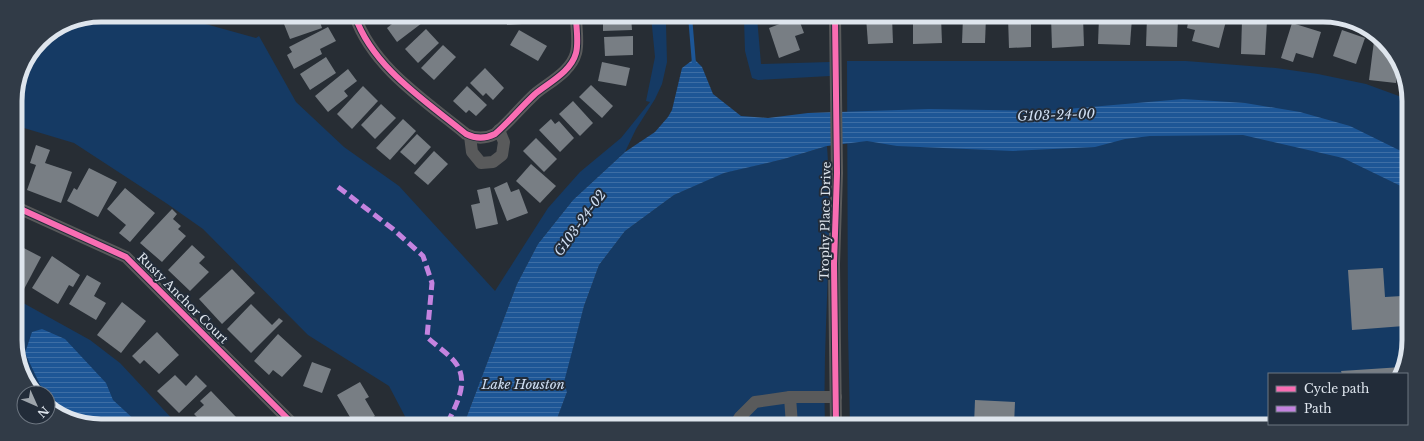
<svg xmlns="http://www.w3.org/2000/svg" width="1424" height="441" font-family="'Libre Baskerville',serif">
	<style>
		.green { fill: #153a64 }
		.water { fill: url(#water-rules) }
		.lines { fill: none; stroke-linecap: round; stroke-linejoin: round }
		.stream { stroke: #1d5696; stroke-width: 4 }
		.building { fill: #787e84 }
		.minor { stroke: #595a5b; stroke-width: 12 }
		.quiet { stroke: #c483df; stroke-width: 5; stroke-dasharray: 10 5; stroke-linecap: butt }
		.cycleway-casing { stroke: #222c39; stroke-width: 8 }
		.cycleway { stroke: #f96db3; stroke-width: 6 }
		.labels { text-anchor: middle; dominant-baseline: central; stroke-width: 4; stroke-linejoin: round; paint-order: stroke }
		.street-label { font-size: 12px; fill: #dee5ed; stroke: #222c39 }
		.water-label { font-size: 13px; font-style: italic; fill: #d1e0f4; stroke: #222c39 }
		.rim { fill: none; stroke: #dee5ed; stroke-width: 5 }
	</style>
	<defs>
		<pattern id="water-rules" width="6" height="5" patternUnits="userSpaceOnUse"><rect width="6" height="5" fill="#1d5696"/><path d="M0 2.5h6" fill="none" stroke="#3d6ea5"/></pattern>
	</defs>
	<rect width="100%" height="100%" fill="#272d34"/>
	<g class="green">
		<path d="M101 15H173L256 38 259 36 296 102 344 147 399 186 495 291 548 208 580 172 621 138 650 102 646 101 655 57 651 16 757 17 761 64 830 62V76L758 80 752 78 745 51 744 19 666 24 667 62 662 84 655 99 636 129 625 152 573 200 538 244 517 284 464 424H409L389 386 308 335 203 229 166 203 74 143 24 128 23 105 19 82 22 68 40 40 69 21Z"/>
		<path d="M847 61H1186L1276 68 1318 74 1366 84 1407 99 1406 362 1398 374H1269V424H1333L1328 426 850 425 848 330Z"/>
		<path d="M827 146C834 238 822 332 825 425L555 424 567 392 563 382 584 306 599 265 625 231 674 195 723 173 784 159Z"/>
		<path d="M16 299 90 340 120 363 176 423H79L48 404V393H35L17 356Z"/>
	</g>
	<g class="water">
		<path d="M694 59 702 67 713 94 741 116 768 118 808 113 929 109 1044 111 1183 99 1245 103 1300 112 1350 126 1407 154V189L1343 158 1243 135 1150 136 1125 139 1095 147 1013 151 897 146 867 141 827 146 784 159 724 173 674 195 625 231 599 265 584 306 564 382 567 392 555 424H464L517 284 538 244 573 200 625 152 655 132 668 117 672 110 682 68Z"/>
		<path d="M42 329 65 339 106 383 113 400 138 423H79L48 401V393H44L25 353 32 332Z"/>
	</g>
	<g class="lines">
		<path class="stream" d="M690 16 694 64"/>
	</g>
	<g class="building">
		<path d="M292 15 318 16 322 28 290 39 282 19Z"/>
		<path d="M402 16H416L422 23 397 42 387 28Z"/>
		<path d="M506 16H539V17H536V23L507 25Z"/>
		<path d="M603 16H631L632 30 603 31Z"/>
		<path d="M798 17 804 33 795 36 800 50 779 58 769 28Z"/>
		<path d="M866 17H892L893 43 868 44Z"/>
		<path d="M913 17H941L942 43 913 44Z"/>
		<path d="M963 17H986L985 43H962Z"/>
		<path d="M1008 17H1031V47L1009 48Z"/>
		<path d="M1051 17H1083L1084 46 1052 48Z"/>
		<path d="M1099 17 1132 18 1130 45 1098 44Z"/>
		<path d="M1147 17 1178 18 1177 47 1146 46Z"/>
		<path d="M1189 18H1212L1226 21 1219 48 1192 41 1195 30 1187 28Z"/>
		<path d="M1242 20 1267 21 1265 55 1241 54Z"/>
		<path d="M1292 23 1321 32 1313 58 1296 53 1293 62 1281 58Z"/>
		<path d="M328 27 336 41 320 49 322 54 294 69 287 55 292 52 289 47Z"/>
		<path d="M426 29 439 43 418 63 405 49Z"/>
		<path d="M519 30 547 46 538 61 510 45Z"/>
		<path d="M1342 30 1365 38 1356 64 1333 56Z"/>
		<path d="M633 36V55L605 56 604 37Z"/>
		<path d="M1374 41 1385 43 1398 67 1396 83 1369 80Z"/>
		<path d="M443 45 456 57 434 80 421 68Z"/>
		<path d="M326 57 336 73 310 90 300 74Z"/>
		<path d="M602 62 630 68 626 86 598 81Z"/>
		<path d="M485 68 504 88 493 100 486 93 483 96 470 83Z"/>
		<path d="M348 69 357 81 344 91 348 96 328 112 315 96Z"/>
		<path d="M591 85 613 106 602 118 579 97Z"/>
		<path d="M363 86 378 101 352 129 337 114Z"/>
		<path d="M467 86 487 105 476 116 469 110 466 113 453 101Z"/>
		<path d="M573 101 593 123 580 136 559 114Z"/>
		<path d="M381 104 396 118 375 139 361 125Z"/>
		<path d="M403 119 416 131 390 160 376 148Z"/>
		<path d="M551 119 555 124 559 121 574 138 560 152 539 130Z"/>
		<path d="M417 134 431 147 415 165 400 152Z"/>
		<path d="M536 138 557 159 544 172 523 151Z"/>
		<path d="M36 145 50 150 45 163 72 172 61 203 27 190 36 165 30 163Z"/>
		<path d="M434 151 448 164 428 185 414 173Z"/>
		<path d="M531 164 556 186 540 203 516 181Z"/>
		<path d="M89 168 117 182 98 217 67 201 74 188 77 190Z"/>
		<path d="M507 182 511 192 519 189 528 213 507 221 494 188Z"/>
		<path d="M490 187 498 224 476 229 471 205 480 203 477 190Z"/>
		<path d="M125 188 155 213 130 242 119 233 126 225 107 209Z"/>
		<path d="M172 209 177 214 173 219 181 226 178 229 186 236 162 262 140 243Z"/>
		<path d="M16 244 41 257 23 291 16 287Z"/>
		<path d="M192 245 205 257 199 263 209 272 190 291 168 270Z"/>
		<path d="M52 256 80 275 73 287 69 285 58 304 32 288Z"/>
		<path d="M1383 268 1385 297 1402 296 1404 326 1352 330 1348 270Z"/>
		<path d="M232 269 255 293 222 324 199 299Z"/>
		<path d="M87 275 101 283 94 296 106 303 96 320 69 304Z"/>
		<path d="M122 302 146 321 121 353 97 335Z"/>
		<path d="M251 304 272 325 279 318 283 321 251 353 227 329Z"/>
		<path d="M157 332 179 355 159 374 144 360 140 364 132 356Z"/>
		<path d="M278 334 302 356 282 377 273 370 269 375 254 361Z"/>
		<path d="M312 362 331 369 322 393 303 386Z"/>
		<path d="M1402 367 1398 374H1342L1341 371Z"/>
		<path d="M175 375 186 386 196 375 207 386 179 413 157 391Z"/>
		<path d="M360 382 369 397 365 399 375 416 362 424H354L337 395Z"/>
		<path d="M211 391 236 417 230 423H203L194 414 204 405 200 401Z"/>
		<path d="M975 400 1015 402 1014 425H974Z"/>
		<path d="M394 419 395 424H381V423Z"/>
	</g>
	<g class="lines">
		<g class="minor">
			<path d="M355 16C373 68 426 101 466 134 476 139 485 139 495 134 509 122 521 107 535 94 548 83 571 72 576 53 579 42 576 28 576 16"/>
			<path d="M835 17 837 173 834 264 836 425"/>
			<path d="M470 136 472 152 481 163 493 162 502 155 504 142 499 130"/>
			<path d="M16 207 126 257 293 424"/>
			<path d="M790 397 792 425"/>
			<path d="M735 425 740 417 755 402 790 397H836"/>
		</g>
		<path class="quiet" d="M338 187 393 229 423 256 432 283 427 337C435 345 452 356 457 365 469 384 455 407 447 424"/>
		<g class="cycleway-casing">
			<g id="cycleway">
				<path d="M355 16C373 68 426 101 466 134 476 139 485 139 495 134 509 122 521 107 535 94 548 83 571 72 576 53 579 42 576 28 576 16"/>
				<path d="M835 17 837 173 834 264 836 425"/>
				<path d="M16 207 126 257 293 424"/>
			</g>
		</g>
		<use href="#cycleway" class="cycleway"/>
	</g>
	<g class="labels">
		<g class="street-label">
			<text transform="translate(825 221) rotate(-89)">Trophy Place Drive</text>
			<text transform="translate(183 298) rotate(45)">Rusty Anchor Court</text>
		</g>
		<g class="water-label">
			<text transform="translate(1056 115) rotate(-2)">G103-24-00</text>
			<text transform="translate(580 223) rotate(-54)">G103-24-02</text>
			<text x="523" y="384">Lake Houston</text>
		</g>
	</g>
	<path d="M0 0H1424V441H0ZM101 22H1323A79 79 0 0 1 1402 101V340A79 79 0 0 1 1323 419H101A79 79 0 0 1 22 340V101A79 79 0 0 1 101 22Z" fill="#313b47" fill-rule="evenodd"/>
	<path class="rim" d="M101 22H1323A79 79 0 0 1 1402 101V340A79 79 0 0 1 1323 419H101A79 79 0 0 1 22 340V101A79 79 0 0 1 101 22Z"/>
	<rect x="1268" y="373" width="140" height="52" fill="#222c39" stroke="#6d7681"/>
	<rect x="1276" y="386" width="20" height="6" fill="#f96db3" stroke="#6d7681"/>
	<text x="1304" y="393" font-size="12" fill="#dee5ed">Cycle path</text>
	<rect x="1276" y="406" width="20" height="6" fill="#c483df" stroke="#6d7681"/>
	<text x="1304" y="413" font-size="12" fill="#dee5ed">Path</text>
	<g transform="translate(36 405) rotate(135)"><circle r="19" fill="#222c39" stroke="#6d7681"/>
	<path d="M0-3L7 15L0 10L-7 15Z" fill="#9ea5ac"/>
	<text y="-6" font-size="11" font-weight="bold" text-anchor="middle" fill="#dee5ed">N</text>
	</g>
</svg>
